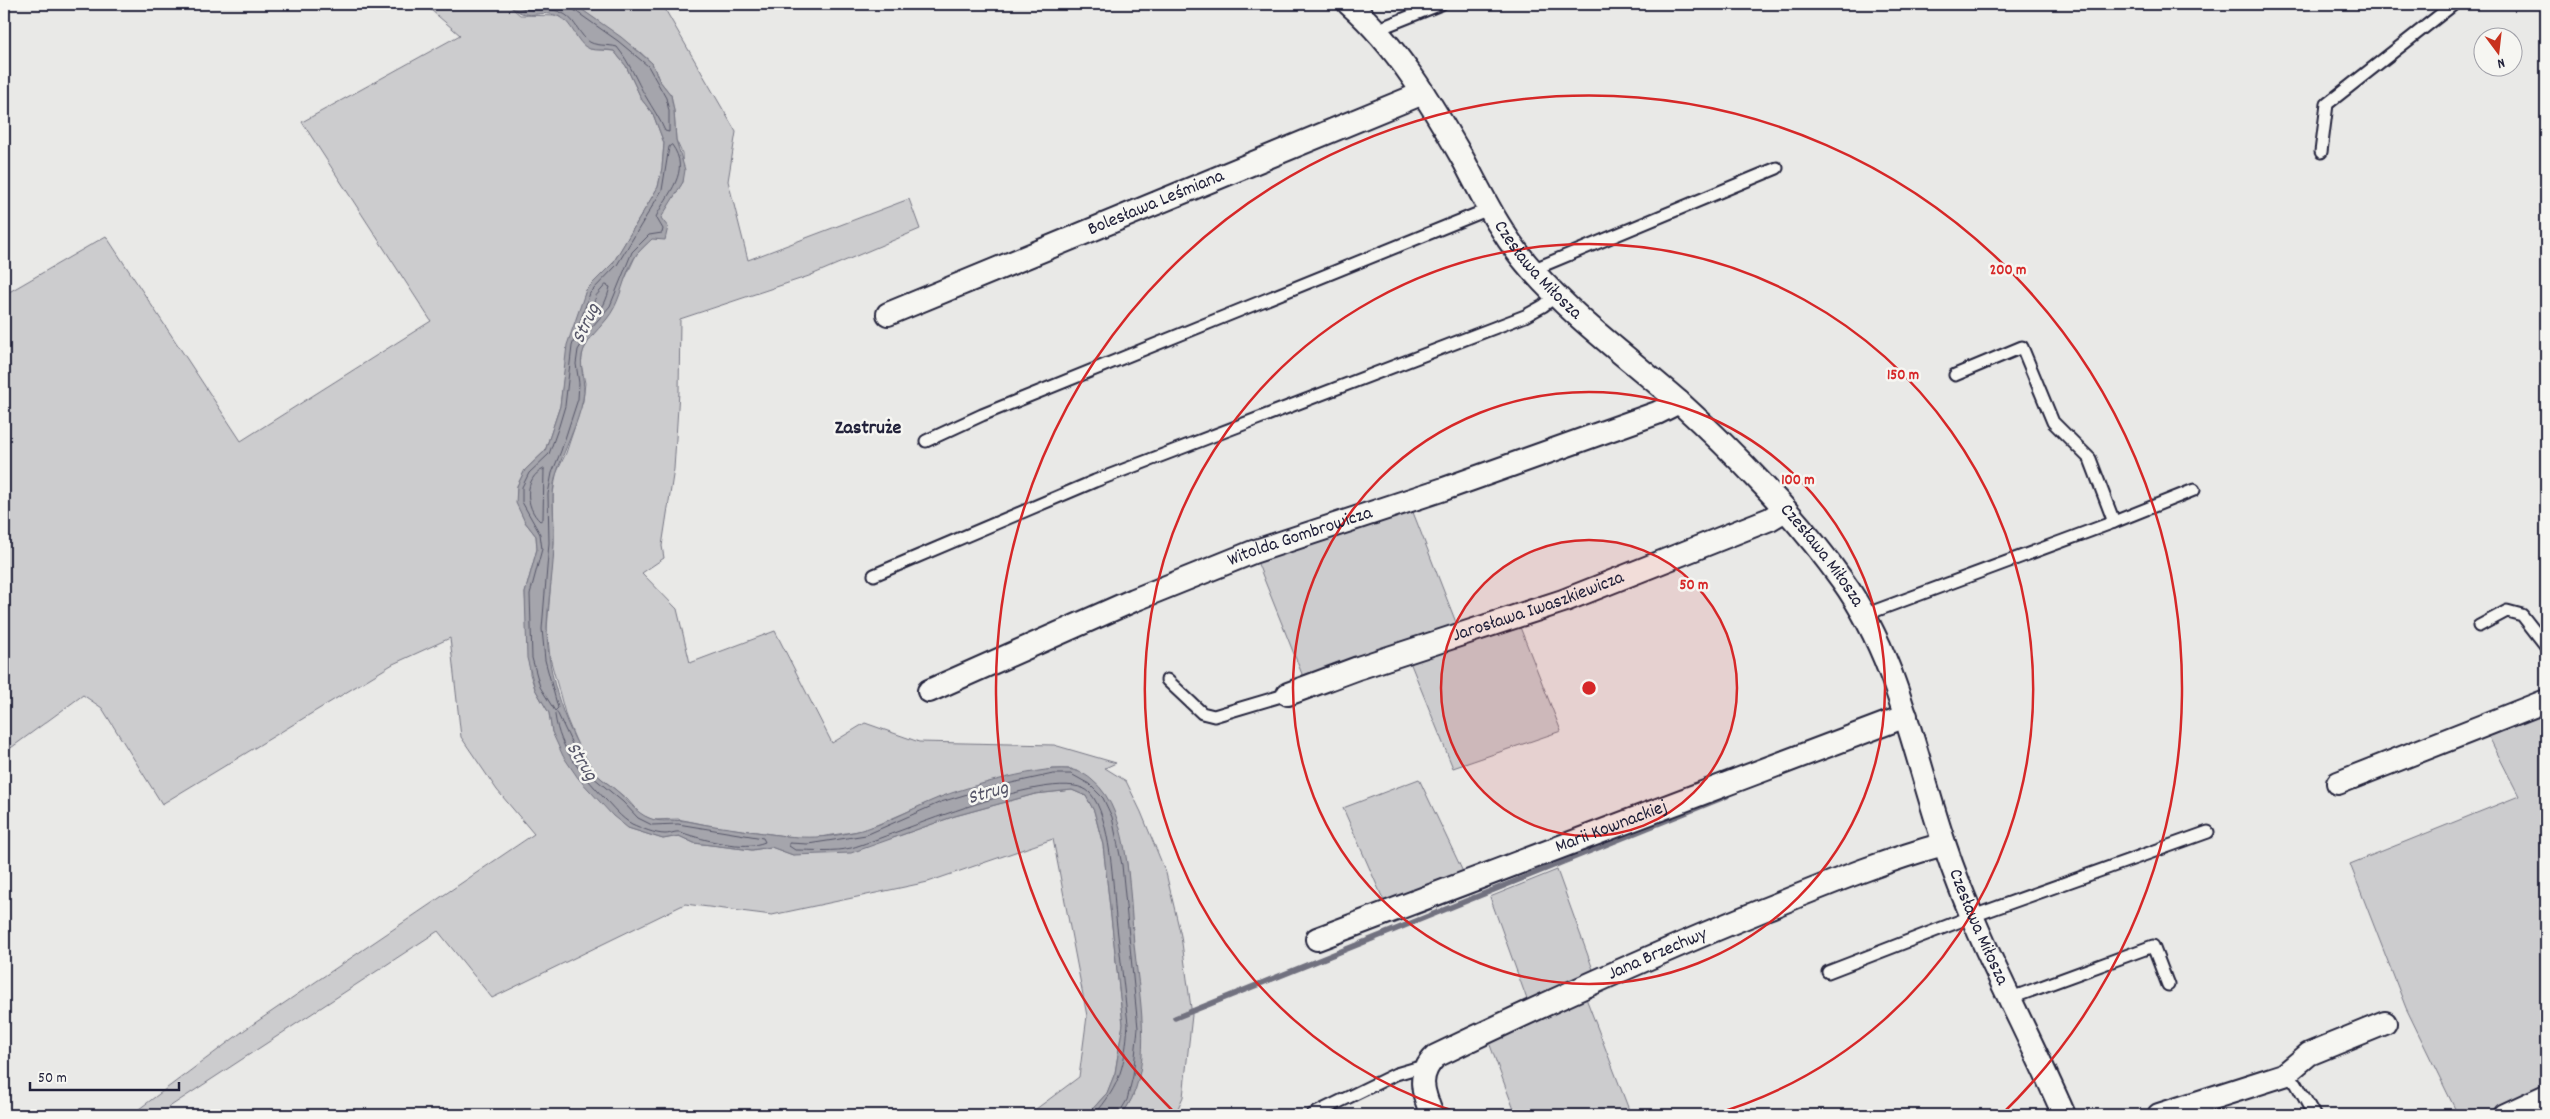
<svg xmlns="http://www.w3.org/2000/svg" width="2550" height="1119" font-family="Dekko,sans-serif">
	<style>
		.green { fill: #ccccce; stroke: #777784 }
		.water { fill: #a5a5ac; stroke: #71717f }
		.lines { fill: none; stroke-linecap: round; stroke-linejoin: round }
		.shore { stroke: #565668; stroke-width: 1 }
		.stream { stroke: #71717f; stroke-width: 5.5 }
		.lane-casing { stroke: #22223b; stroke-width: 15 }
		.street-casing { stroke: #22223b; stroke-width: 26 }
		.lane { stroke: #f6f6f2; stroke-width: 11 }
		.street { stroke: #f6f6f2; stroke-width: 22 }
		.ring { fill: none; stroke: #d62828; stroke-width: 2.5 }
		.labels { text-anchor: middle; dominant-baseline: central; stroke-width: 5; stroke-linejoin: round; paint-order: stroke }
		.street-label { font-size: 19px; fill: #22223b; stroke: #f6f6f2 }
		.water-label { font-size: 20px; font-style: italic; fill: #565668; stroke: #f6f6f2 }
		.neighbourhood-label { font-size: 20px; font-weight: bold; fill: #22223b; stroke: #f6f6f2 }
		.centre { fill: #d62828; stroke: #f6f6f2; stroke-width: 2.5 }
		.ring-label { font-size: 15px; text-anchor: middle; font-weight: bold; fill: #d62828; stroke: #f6f6f2; stroke-width: 5; stroke-linejoin: round; paint-order: stroke }
	</style>
	<rect width="100%" height="100%" fill="#e9e9e7"/>
	<filter id="ink" filterUnits="userSpaceOnUse"><feTurbulence type="fractalNoise" baseFrequency=".02" numOctaves="2"/><feDisplacementMap in="SourceGraphic" scale="10" xChannelSelector="R" yChannelSelector="G"/><feConvolveMatrix kernelMatrix="1 2 1 2 8 2 1 2 1" color-interpolation-filters="sRGB"/></filter>
	<g filter="url(#ink)">
		<g class="green">
			<path d="M424 4H507L520 15 558 16 570 24 576 34 590 49 614 51 626 66 642 100 653 114 664 143 662 168 658 187 613 263 586 290 565 367 560 406 545 451 525 470 517 486V503L525 522 536 536 537 549 525 593 530 674 535 689 549 713 552 732 600 801 628 828 663 839 679 836 694 843 752 850 771 847 793 855 893 838 955 816 1035 794 1072 790 1086 796 1094 811 1103 845 1123 1024 1115 1073 1107 1093 1087 1115H1028L1079 1077 1087 1016 1053 839 928 882 772 915 685 904 492 998 438 931 157 1115H131L246 1029 534 834 497 790 461 737 450 638 393 664 162 804 102 708 83 695 4 753V295L106 236 241 441 431 321 302 122 460 35Z"/>
			<path d="M574 4H662L736 132 728 181 748 260 909 199 920 229 809 276 680 319 679 392 674 469 662 546 664 558 642 573 677 609 690 663 775 631 832 743 865 723 919 742 1054 745 1116 763 1105 768 1126 781 1141 812 1166 873 1181 936 1192 1015 1183 1097 1175 1115H1121C1155 1075 1138 997 1134 948 1131 920 1130 892 1127 864L1122 842 1072 769H1052L982 785 939 798 865 830 807 839 712 826 678 819 653 820 640 814 627 799 597 775 578 746 566 717 550 658 547 629 554 543 553 494 556 474 566 453 583 401 585 383 581 364 583 351 595 330 606 320 636 255 665 224 660 218 683 182 682 153 676 140 674 111 671 95 659 80 652 63 640 52Z"/>
			<path d="M1409 502 1457 625 1304 679 1254 554Z"/>
			<path d="M1518 622 1561 731 1453 768 1408 657Z"/>
			<path d="M2546 706V1088L2482 1115H2458L2406 1008 2350 864 2519 796 2486 731Z"/>
			<path d="M1419 779 1473 893 1394 924 1343 808Z"/>
			<path d="M1557 870 1595 975 1529 1005 1490 897Z"/>
			<path d="M1584 993 1631 1115H1516L1487 1037Z"/>
		</g>
		<path class="water" d="M507 4H574L621 37 652 63 659 80 671 95 674 111 676 140 685 170 683 182 661 218 668 227 665 240 652 239C647 244 641 249 637 254 625 270 623 291 614 308 606 324 591 333 584 349 577 365 587 382 583 399 578 425 564 449 556 475 550 495 555 519 554 540 554 569 548 598 547 627 547 676 566 732 594 771 600 779 609 784 616 790 627 799 636 813 649 818 662 824 676 818 692 822 709 826 725 827 742 830 781 835 803 841 843 834 878 829 906 811 938 798 962 788 1050 763 1073 770 1079 771 1088 776 1092 780 1133 812 1129 905 1135 953 1140 1001 1155 1076 1121 1115H1087L1107 1093 1115 1073 1123 1024 1103 845 1094 811 1086 796 1072 790 1035 794 955 816 851 853 793 855 771 847 752 850 694 843 679 836 663 839 628 828 613 816 578 778 563 756 552 732 549 713 535 689 527 658 525 593 537 549 536 536 525 522 516 503 517 486 525 470 545 451 560 406 567 345 586 290 613 263 658 187 662 168 664 143 653 114 642 100 626 66 614 51C606 49 597 51 590 49 575 44 574 22 558 16 534 8 532 24 507 4Z"/>
		<g class="lines">
			<g class="shore">
				<path d="M515 4C529 15 544 6 560 12 575 18 576 30 587 40 594 47 608 44 617 47 630 63 636 80 646 97 653 109 660 119 665 131L669 132V111L666 98 648 66 618 41 574 10 572 4"/>
				<path d="M672 145C692 172 667 193 656 217L663 229 662 233 649 235 632 252 610 306 591 328 578 350 576 364 579 383 578 399 561 451 552 473 548 494 549 543 542 629 545 660 558 708 555 711 540 687 532 658 530 594 542 549 540 534 522 502V487L529 473 549 454 559 426 565 406 572 346 590 293 617 265 662 190 669 147Z"/>
				<path d="M606 285 610 287C607 298 603 312 592 316L591 313 596 296Z"/>
				<path d="M544 469 543 519 540 521C525 508 523 477 544 469Z"/>
				<path d="M557 712 574 748 593 777 623 802 638 818 652 825 678 824 763 838 765 842C744 851 704 840 683 833 676 830 672 834 665 834 655 834 641 828 632 824 621 818 613 807 604 798 581 772 560 751 555 715Z"/>
				<path d="M1094 1115C1121 1085 1125 1064 1128 1024 1124 988 1120 953 1116 918 1113 887 1111 816 1090 793 1061 761 891 837 851 848 834 852 812 850 795 850L789 846V843L808 844 866 835 941 802 984 789 1053 774H1071L1089 784 1103 798 1112 817 1122 865 1138 1028 1133 1076 1127 1100 1118 1115"/>
			</g>
			<path class="stream" d="M1175 1018 1727 796"/>
			<g class="lane-casing">
				<g id="lane">
					<path d="M1376 30 1441 4"/>
					<path d="M2321 152 2327 104 2454 4"/>
					<path d="M1532 270 1777 168"/>
					<path d="M926 441 982 415 1489 209"/>
					<path d="M2114 522 2194 490"/>
					<path d="M874 575 1095 481 1525 316 1543 306 1557 295"/>
					<path d="M1864 615 2114 522 2090 459 2053 422 2022 347 1955 375"/>
					<path d="M2479 626 2507 611 2522 615 2546 646"/>
					<path d="M1167 680 1202 713 1214 716 1288 694"/>
					<path d="M1828 972 1973 916 2208 832"/>
					<path d="M2011 998 2153 946 2168 985"/>
					<path d="M2284 1075 2296 1083 2314 1115"/>
					<path d="M1312 1115 1396 1074 1427 1065"/>
				</g>
			</g>
			<g class="street-casing">
				<g id="street">
					<path id="s1" d="M1349 4C1398 47 1432 105 1464 161 1484 199 1503 238 1532 270 1575 319 1629 358 1678 401 1734 452 1798 518 1842 580 1898 658 1914 754 1944 843 1975 937 2025 1025 2064 1115"/>
					<path id="s2" d="M888 314 1423 93"/>
					<path id="s3" d="M929 691 1134 600 1253 552 1444 489 1657 413 1679 402"/>
					<path id="s4" d="M1288 694 1358 668 1563 601 1770 519 1785 510"/>
					<path d="M2338 783 2546 701"/>
					<path id="s5" d="M1317 939 1906 716"/>
					<path id="s6" d="M1432 1115C1423 1092 1416 1075 1436 1056 1544 1004 1652 955 1763 910 1823 886 1882 861 1944 844"/>
					<path d="M2159 1115 2284 1075 2309 1054 2385 1023"/>
					<path d="M2505 1115 2546 1096"/>
				</g>
			</g>
			<use href="#lane" class="lane"/>
			<use href="#street" class="street"/>
		</g>
	</g>
	<circle cx="1589" cy="688" r="148" fill="#d62828" fill-opacity=".12"/>
	<g class="ring">
		<circle cx="1589" cy="688" r="148"/>
		<circle cx="1589" cy="688" r="296"/>
		<path d="M1467 1115A444 444 0 1 1 1711 1115"/>
		<path d="M1177 1115A593 593 0 1 1 2001 1115"/>
	</g>
	<g class="labels">
		<g class="street-label">
			<text stroke="none"><textPath href="#s2" startOffset="290">Bolesława Leśmiana</textPath></text>
			<text stroke="none"><textPath href="#s1" startOffset="328">Czesława Miłosza</textPath></text>
			<text stroke="none"><textPath href="#s3" startOffset="402">Witolda Gombrowicza</textPath></text>
			<text stroke="none"><textPath href="#s1" startOffset="732">Czesława Miłosza</textPath></text>
			<text stroke="none"><textPath href="#s4" startOffset="265">Jarosława Iwaszkiewicza</textPath></text>
			<text stroke="none"><textPath href="#s5" startOffset="315">Marii Kownackiej</textPath></text>
			<text stroke="none"><textPath href="#s1" startOffset="1138">Czesława Miłosza</textPath></text>
			<text stroke="none"><textPath href="#s6" startOffset="308">Jana Brzechwy</textPath></text>
		</g>
		<g class="water-label">
			<text transform="translate(587 324) rotate(-65)">Strug</text>
			<text transform="translate(581 762) rotate(58)">Strug</text>
			<text transform="translate(988 794) rotate(-16)">Strug</text>
		</g>
		<g class="neighbourhood-label">
			<text x="868" y="429">Zastruże</text>
		</g>
	</g>
	<circle cx="1589" cy="688" r="8" class="centre"/>
	<g class="ring-label">
		<text x="2008" y="274">200 m</text>
		<text x="1903" y="379">150 m</text>
		<text x="1798" y="484">100 m</text>
		<text x="1694" y="589">50 m</text>
	</g>
	<rect width="2550" height="1119" fill="none" stroke="#f6f6f2" stroke-width="20"/>
	<rect x="10" y="10" width="2530" height="1099" fill="none" stroke="#22223b" stroke-width="2" filter="url(#ink)"/>
	<g transform="translate(2498 52) rotate(165)"><circle r="24" fill="#f6f6f2" stroke="#a1a1a9"/>
	<path d="M0-4L9 19L0 12L-9 19Z" fill="#c8321e"/>
	<text y="-8" font-size="14" font-weight="bold" text-anchor="middle" fill="#22223b">N</text>
	</g>
	<path d="M30 1082v8h149v-8" fill="none" stroke="#22223b" stroke-width="2.5"/>
	<text x="38" y="1082" font-size="15" fill="#22223b" stroke="#f6f6f2" stroke-width="4" paint-order="stroke">50 m</text>
</svg>
